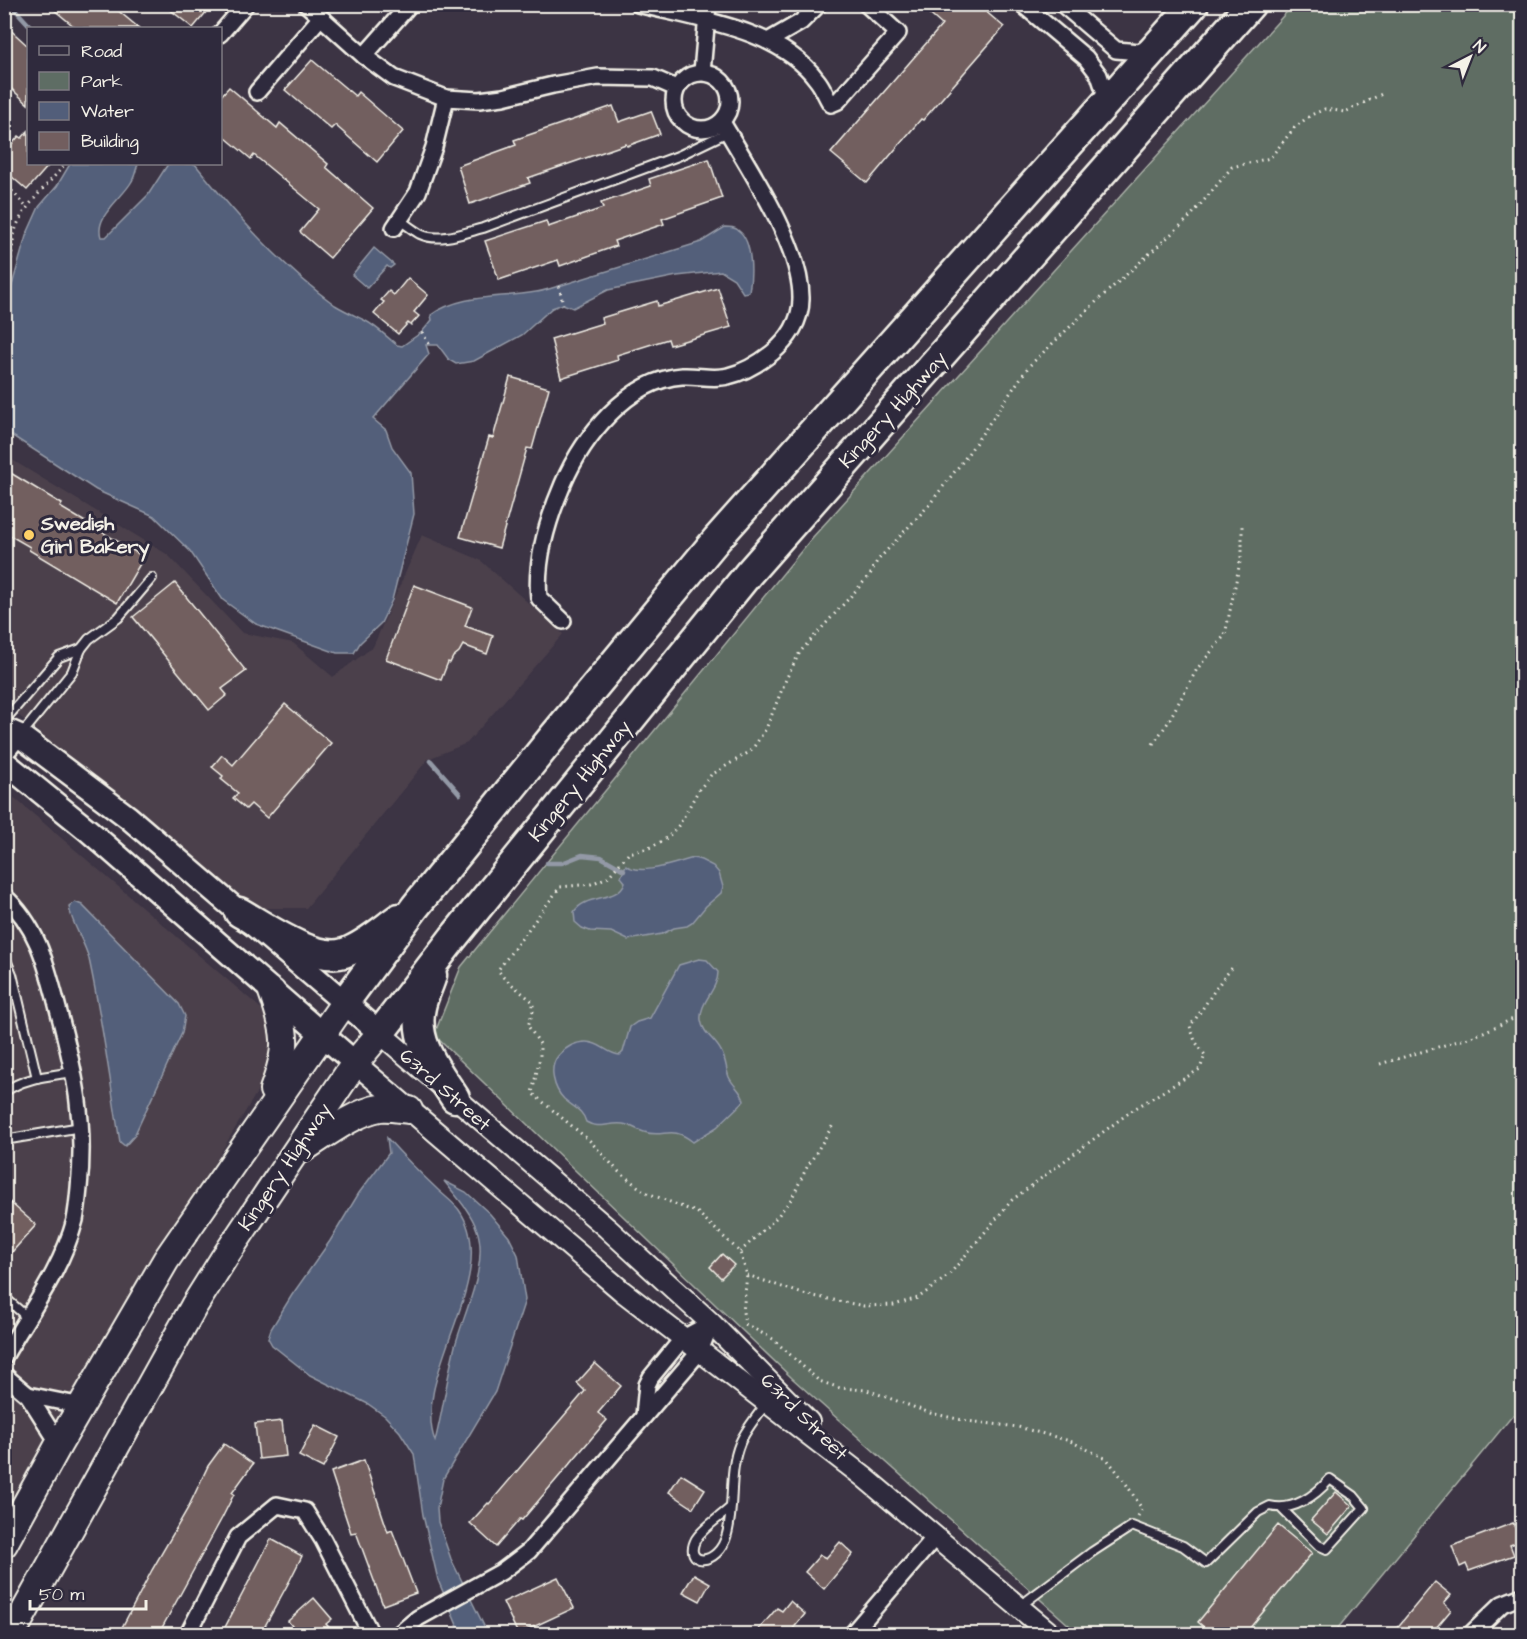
<svg xmlns="http://www.w3.org/2000/svg" width="1527" height="1639" font-family="'Architects Daughter',sans-serif">
	<style>
		.built { fill: #4c414c }
		.green { fill: #5e6d64; stroke: #a9afa6; stroke-width: 1.5 }
		.water { fill: #525e7a; stroke: #9399a6; stroke-width: 1.5 }
		.lines { fill: none; stroke-linecap: round; stroke-linejoin: round }
		.stream { stroke: #9399a6; stroke-width: 4.5 }
		.building { fill: #725e5f; stroke: #f4f1e8; stroke-width: 1.5 }
		.service-casing { stroke: #f4f1e8; stroke-width: 12 }
		.minor-casing { stroke: #f4f1e8; stroke-width: 20 }
		.tertiary-casing { stroke: #f4f1e8; stroke-width: 24 }
		.secondary-casing { stroke: #f4f1e8; stroke-width: 27 }
		.trunk-casing { stroke: #f4f1e8; stroke-width: 30 }
		.motorway-casing { stroke: #f4f1e8; stroke-width: 33 }
		.path { stroke: #f4f1e8; stroke-width: 3; stroke-dasharray: 1.5 4.5; stroke-linecap: butt }
		.service { stroke: #2f2a3d; stroke-width: 8 }
		.minor { stroke: #2f2a3d; stroke-width: 15 }
		.tertiary { stroke: #2f2a3d; stroke-width: 20 }
		.secondary { stroke: #2f2a3d; stroke-width: 22 }
		.trunk { stroke: #2f2a3d; stroke-width: 26 }
		.motorway { stroke: #2f2a3d; stroke-width: 28 }
		.poi-dot { fill: #ffd166; stroke: #2f2a3d; stroke-width: 2 }
		.labels { text-anchor: middle; dominant-baseline: central; stroke-width: 6; stroke-linejoin: round; paint-order: stroke }
		.street-label { font-size: 20px; fill: #f4f1e8; stroke: #2f2a3d }
		.poi-label { font-size: 20px; font-weight: bold; fill: #f4f1e8; stroke: #2f2a3d; text-anchor: start }
	</style>
	<rect width="100%" height="100%" fill="#3c3444"/>
	<filter id="ink" filterUnits="userSpaceOnUse"><feTurbulence type="fractalNoise" baseFrequency=".0167" numOctaves="2"/><feDisplacementMap in="SourceGraphic" scale="12" xChannelSelector="R" yChannelSelector="G"/><feConvolveMatrix kernelMatrix="1 2 1 2 8 2 1 2 1" color-interpolation-filters="sRGB"/></filter>
	<g filter="url(#ink)">
		<g class="built">
			<path d="M4 455 168 555 242 633 293 643 333 677 373 647 422 535 480 560 563 634 467 743 428 759 306 908H254L191 859 5 704Z"/>
			<path d="M5 790 265 1012 275 1032V1056L260 1087 5 1512Z"/>
		</g>
		<path class="green" d="M1293 5H1522V1423L1513 1415 1333 1634H1079L793 1379 434 1035 461 967 812 538Z"/>
		<g class="water">
			<path d="M70 164H138C136 169 135 176 132 181 123 198 94 216 101 237H106L148 195 168 164H195C236 215 281 266 335 305 345 311 354 315 364 320 376 326 387 337 397 345L402 346 422 332 432 320 431 315C463 293 500 299 536 292 544 291 551 288 559 286L701 242 725 227C730 227 735 227 739 231 753 242 752 276 749 292L743 293 734 279 721 271 677 276 608 290 573 308 563 304 552 308 522 335 474 361 456 364 449 360 438 345H426L429 354 373 419 386 430 392 447 411 473 414 514 392 600 381 623 360 643 354 653H337L256 624 223 600 190 551 154 516 96 490 5 431V310L26 236 39 207 57 186Z"/>
			<path d="M374 248 394 265 390 268 387 266 367 288 352 275Z"/>
			<path d="M694 858 701 860 713 866 719 873 723 887 721 893 706 906 692 923 687 926 674 928 662 934 628 940 611 932 590 931 582 928 575 922 574 912C586 893 618 903 625 882L621 877 626 865C640 877 677 862 694 858Z"/>
			<path d="M75 902 82 905 179 1004 185 1016 182 1033 134 1136 125 1146 120 1142C110 1081 102 1019 89 959 84 940 72 925 69 907Z"/>
			<path d="M699 959 707 960 718 972C718 990 699 1002 701 1020 703 1034 715 1039 721 1051 726 1059 726 1069 729 1077 733 1086 742 1091 744 1101L717 1127 693 1142C671 1124 664 1139 644 1132 637 1130 631 1125 623 1124 609 1122 599 1130 586 1122 583 1110 573 1107 564 1099 554 1089 548 1068 558 1056 565 1048 575 1042 586 1042 601 1042 607 1054 620 1055L623 1052 630 1027 637 1022 650 1018 679 965Z"/>
			<path d="M387 1138C403 1156 419 1172 436 1188 443 1195 453 1202 459 1210 504 1274 410 1376 435 1441 443 1410 447 1378 455 1346 464 1313 489 1264 477 1230 471 1212 456 1196 444 1181L466 1192 490 1214 509 1237 518 1255 525 1300 495 1392 443 1479 437 1508 438 1522 451 1559 488 1634H464L457 1625 438 1580 423 1515 414 1454 400 1432 385 1416 368 1404 310 1375 272 1345 268 1338 271 1329 292 1295 330 1241 359 1193 389 1153Z"/>
		</g>
		<g class="lines">
			<g class="stream">
				<path d="M10 4 32 28"/>
				<path d="M431 761 460 794"/>
				<path d="M547 863H562L582 855 601 857 624 870"/>
			</g>
		</g>
		<g class="building">
			<path d="M47 4H110L139 28H76Z"/>
			<path d="M163 4H213L193 28Z"/>
			<path d="M918 4H977L1004 27 923 120 921 119 867 183 831 153 942 25Z"/>
			<path d="M4 24 28 46V104L4 82Z"/>
			<path d="M312 60 355 96 358 92 403 131 377 162 335 125 331 129 285 90Z"/>
			<path d="M229 87 277 128 280 123 328 164 326 167 373 208 330 258 300 232 319 209 254 155 251 159 220 133V97Z"/>
			<path d="M613 106 619 122 651 111 660 134 627 146 626 144 528 178 530 183 470 204 458 166 516 145 514 140Z"/>
			<path d="M28 131V164H50L27 190 4 170V153L19 136 22 138Z"/>
			<path d="M709 159 722 198 662 219 664 224 614 241 616 246 560 266 558 260 499 280 485 241 546 221 548 227 603 208 601 203 651 186 649 179Z"/>
			<path d="M408 278 428 295 414 312 419 316 411 325 408 323 398 334 374 314 384 302 381 300 389 291 394 295Z"/>
			<path d="M718 288 731 327 670 345 668 339 617 355 618 360 561 378 551 339 603 323 601 318 657 301 658 306Z"/>
			<path d="M510 377 549 388 532 449 527 448 499 548 460 537 489 437 493 438Z"/>
			<path d="M4 469 62 504 60 507 144 557 117 603 29 550 30 547 4 532Z"/>
			<path d="M175 583 246 671 222 689 227 695 209 710 133 617Z"/>
			<path d="M414 585 472 607 465 626 493 636 487 654 463 645 459 652 453 657 450 663 448 662 441 680 386 659Z"/>
			<path d="M285 704 331 743 267 818 251 804 246 809 233 798 238 793 221 779 223 776 212 767 222 755 233 765Z"/>
			<path d="M4 1197 36 1225 4 1261Z"/>
			<path d="M722 1254 734 1265 721 1278 710 1267Z"/>
			<path d="M595 1363 621 1386 598 1413 607 1420 522 1520 520 1519 496 1547 470 1523 488 1503 489 1504 585 1391 577 1383Z"/>
			<path d="M282 1421 286 1456 259 1459 255 1424Z"/>
			<path d="M315 1425 339 1437 323 1468 299 1456Z"/>
			<path d="M224 1444 253 1464 232 1493 234 1494 222 1518 158 1635H118L152 1570 188 1508 208 1466Z"/>
			<path d="M364 1460 388 1532 392 1530 416 1593 383 1605 356 1532 351 1533 331 1472Z"/>
			<path d="M681 1474 705 1489 693 1508 669 1492Z"/>
			<path d="M1336 1492 1352 1506 1328 1534 1311 1520Z"/>
			<path d="M1513 1523 1521 1541 1510 1545 1514 1555 1469 1571 1466 1564 1460 1567 1452 1546Z"/>
			<path d="M1278 1525 1312 1553 1244 1635H1213L1198 1622Z"/>
			<path d="M271 1539 302 1556 290 1580 260 1635H221Z"/>
			<path d="M840 1542 853 1554 824 1589 805 1572 820 1555 826 1558Z"/>
			<path d="M694 1574 710 1583 700 1601 683 1592Z"/>
			<path d="M558 1577 574 1608 518 1634 503 1602Z"/>
			<path d="M1435 1582 1451 1595 1444 1603 1451 1610 1430 1635H1391Z"/>
			<path d="M314 1598 332 1619 326 1624 336 1635H299L288 1621Z"/>
			<path d="M790 1601 805 1614 788 1635H754L777 1608 782 1611Z"/>
		</g>
		<g class="lines">
			<g class="service-casing">
				<g id="service">
					<path d="M399 220C406 224 413 230 420 234 439 243 464 233 483 228L678 156 728 132"/>
					<path d="M4 721 59 657 81 649"/>
					<path d="M21 735 72 672 81 649 89 639 118 618 152 578"/>
					<path d="M4 955 12 974 37 1078"/>
					<path d="M4 1092C25 1077 49 1076 73 1072"/>
					<path d="M4 1143 10 1139 81 1127"/>
					<path d="M4 1297 27 1317"/>
					<path d="M730 1508C719 1518 704 1527 696 1539 682 1565 718 1569 727 1534 735 1505 728 1472 740 1443 746 1429 757 1416 766 1404"/>
					<path d="M1020 1606 1092 1552 1132 1526 1183 1546 1206 1563 1258 1512 1270 1506C1293 1512 1315 1496 1330 1479L1354 1496 1364 1508 1327 1549 1318 1545 1282 1509"/>
				</g>
			</g>
			<g class="minor-casing">
				<g id="minor">
					<path d="M306 4 364 56 394 78 446 98 479 100 503 97 553 85 598 77 653 78 676 88"/>
					<path d="M638 4C696 19 780 29 817 80 823 87 826 97 831 104L838 101 898 33 866 4"/>
					<path d="M1022 4 1086 58 1099 75 1108 102"/>
					<path d="M1062 4 1116 50 1140 52 1151 45"/>
					<path d="M220 34 246 4"/>
					<path d="M768 41 801 22 819 4"/>
					<path d="M364 56 410 4"/>
					<path d="M702 72 708 4"/>
					<circle cx="702" cy="101" r="28"/>
					<path d="M257 92 320 18"/>
					<path d="M394 228 418 192 434 147 446 98"/>
					<path d="M563 621 539 598C535 560 548 519 563 484 583 437 628 380 682 376 697 375 714 380 728 376 745 372 758 364 772 353 788 340 801 321 801 299 802 247 749 168 722 122"/>
					<path d="M4 755 20 736"/>
					<path d="M4 896C38 926 47 967 58 1009 75 1073 86 1121 79 1188 78 1199 77 1210 75 1220 62 1269 29 1313 4 1357"/>
					<path d="M4 1375 28 1395 59 1444"/>
					<path d="M28 1395 82 1406"/>
					<path d="M644 1416 647 1385 651 1377 683 1338 711 1323"/>
					<path d="M188 1634 238 1537 277 1505 305 1511 323 1540 371 1634"/>
					<path d="M399 1634 418 1618 501 1572 529 1551 700 1351 711 1323"/>
					<path d="M852 1634 936 1536"/>
					<path d="M1471 1634 1502 1604 1522 1596"/>
				</g>
			</g>
			<g class="tertiary-casing">
				<g id="tertiary">
					<path d="M380 1033 607 1228 711 1323 809 1422"/>
					<path d="M355 1063 622 1291 864 1477 1051 1634"/>
				</g>
			</g>
			<g class="secondary-casing">
				<g id="secondary">
					<path d="M4 729 20 736 128 817 380 1033"/>
					<path d="M4 762 89 831 355 1063"/>
				</g>
			</g>
			<g class="trunk-casing">
				<g id="trunk">
					<path d="M272 992C287 1034 289 1047 273 1090"/>
					<path d="M303 1149C322 1137 357 1111 380 1108 389 1107 399 1109 409 1110"/>
					<path d="M4 1544 59 1444 166 1260 344 1003"/>
					<path d="M12 1634 194 1306 224 1258 355 1063 380 1033"/>
				</g>
			</g>
			<g class="motorway-casing">
				<g id="motorway">
					<path d="M239 912C264 926 314 962 344 953 363 947 382 930 399 918"/>
					<path d="M432 975C429 986 423 996 421 1007 413 1042 437 1070 455 1098"/>
					<path d="M344 1003 415 907 552 738 717 539 1194 4"/>
					<path d="M380 1033 453 938 749 573 1251 4"/>
				</g>
			</g>
			<g class="path">
				<path d="M4 182 27 208"/>
				<path d="M559 286 563 304"/>
				<path d="M4 288C13 271 10 247 16 228 24 205 50 183 65 164"/>
				<path d="M422 332 429 344"/>
				<path d="M1153 744 1167 724 1197 669 1225 635 1242 552V522"/>
				<path d="M1380 1064 1472 1037 1522 1015"/>
				<path d="M740 1252 777 1217 792 1198 806 1169 833 1125"/>
				<path d="M747 1275 803 1294 864 1306 894 1305 918 1298 948 1276 1012 1200 1134 1109 1200 1069 1205 1055 1195 1041 1190 1026C1206 1006 1217 983 1235 965"/>
				<path d="M1138 1516 1142 1509 1125 1482 1107 1459 1070 1441 1018 1427 967 1421 930 1413 867 1390 840 1388 819 1381 773 1339 745 1324 743 1312 747 1275 740 1252 698 1213 645 1192 619 1172 590 1141 532 1093 540 1057V1044L528 1026 533 1011V1002L503 977 498 970 560 887 591 884 608 877 629 853 652 847 667 838 679 825 698 791 711 775 751 751 766 729 787 677 800 652 870 575 877 561 929 505 963 461 1029 366 1096 302 1190 217 1232 167 1270 158 1295 127 1311 115 1325 109 1345 112 1384 93"/>
			</g>
			<use href="#service" class="service"/>
			<use href="#minor" class="minor"/>
			<use href="#tertiary" class="tertiary"/>
			<use href="#secondary" class="secondary"/>
			<use href="#trunk" class="trunk"/>
			<use href="#motorway" class="motorway"/>
		</g>
	</g>
	<circle class="poi-dot" cx="29" cy="535" r="6"/>
	<g class="labels">
		<g class="street-label">
			<text transform="translate(893 410) rotate(-48)">Kingery Highway</text>
			<text transform="translate(580 781) rotate(-51)">Kingery Highway</text>
			<text transform="translate(445 1090) rotate(41)">63rd Street</text>
			<text transform="translate(285 1167) rotate(-56)">Kingery Highway</text>
			<text transform="translate(804 1417) rotate(45)">63rd Street</text>
		</g>
		<g class="poi-label">
			<text x="41" y="524">Swedish<tspan x="41" dy="23">Girl Bakery</tspan></text>
		</g>
	</g>
	<rect width="1527" height="1639" fill="none" stroke="#2f2a3d" stroke-width="24"/>
	<rect x="12" y="12" width="1503" height="1615" fill="none" stroke="#f4f1e8" stroke-width="2" filter="url(#ink)"/>
	<rect x="27" y="27" width="195" height="138" fill="#2f2a3d" stroke="#7e7a81" stroke-width="1.5"/>
	<rect x="39" y="46" width="30" height="9" fill="#2f2a3d" stroke="#7e7a81" stroke-width="1.5"/>
	<text x="81" y="57" font-size="18" fill="#f4f1e8">Road</text>
	<rect x="39" y="72" width="30" height="18" fill="#5e6d64" stroke="#7e7a81" stroke-width="1.5"/>
	<text x="81" y="87" font-size="18" fill="#f4f1e8">Park</text>
	<rect x="39" y="102" width="30" height="18" fill="#525e7a" stroke="#7e7a81" stroke-width="1.5"/>
	<text x="81" y="117" font-size="18" fill="#f4f1e8">Water</text>
	<rect x="39" y="132" width="30" height="18" fill="#725e5f" stroke="#7e7a81" stroke-width="1.5"/>
	<text x="81" y="147" font-size="18" fill="#f4f1e8">Building</text>
	<g transform="translate(1470 57) rotate(42)" stroke="#2f2a3d" stroke-width="4.5" paint-order="stroke">
	<path d="M0-4.5L10 22L0 15L-10 22Z" fill="#f4f1e8"/>
	<text y="-9" font-size="16" font-weight="bold" text-anchor="middle" fill="#f4f1e8">N</text>
	</g>
	<path d="M30 1600v9h116v-9" fill="none" stroke="#f4f1e8" stroke-width="3"/>
	<text x="39" y="1600" font-size="18" fill="#f4f1e8" stroke="#2f2a3d" stroke-width="4.5" paint-order="stroke">50 m</text>
</svg>
